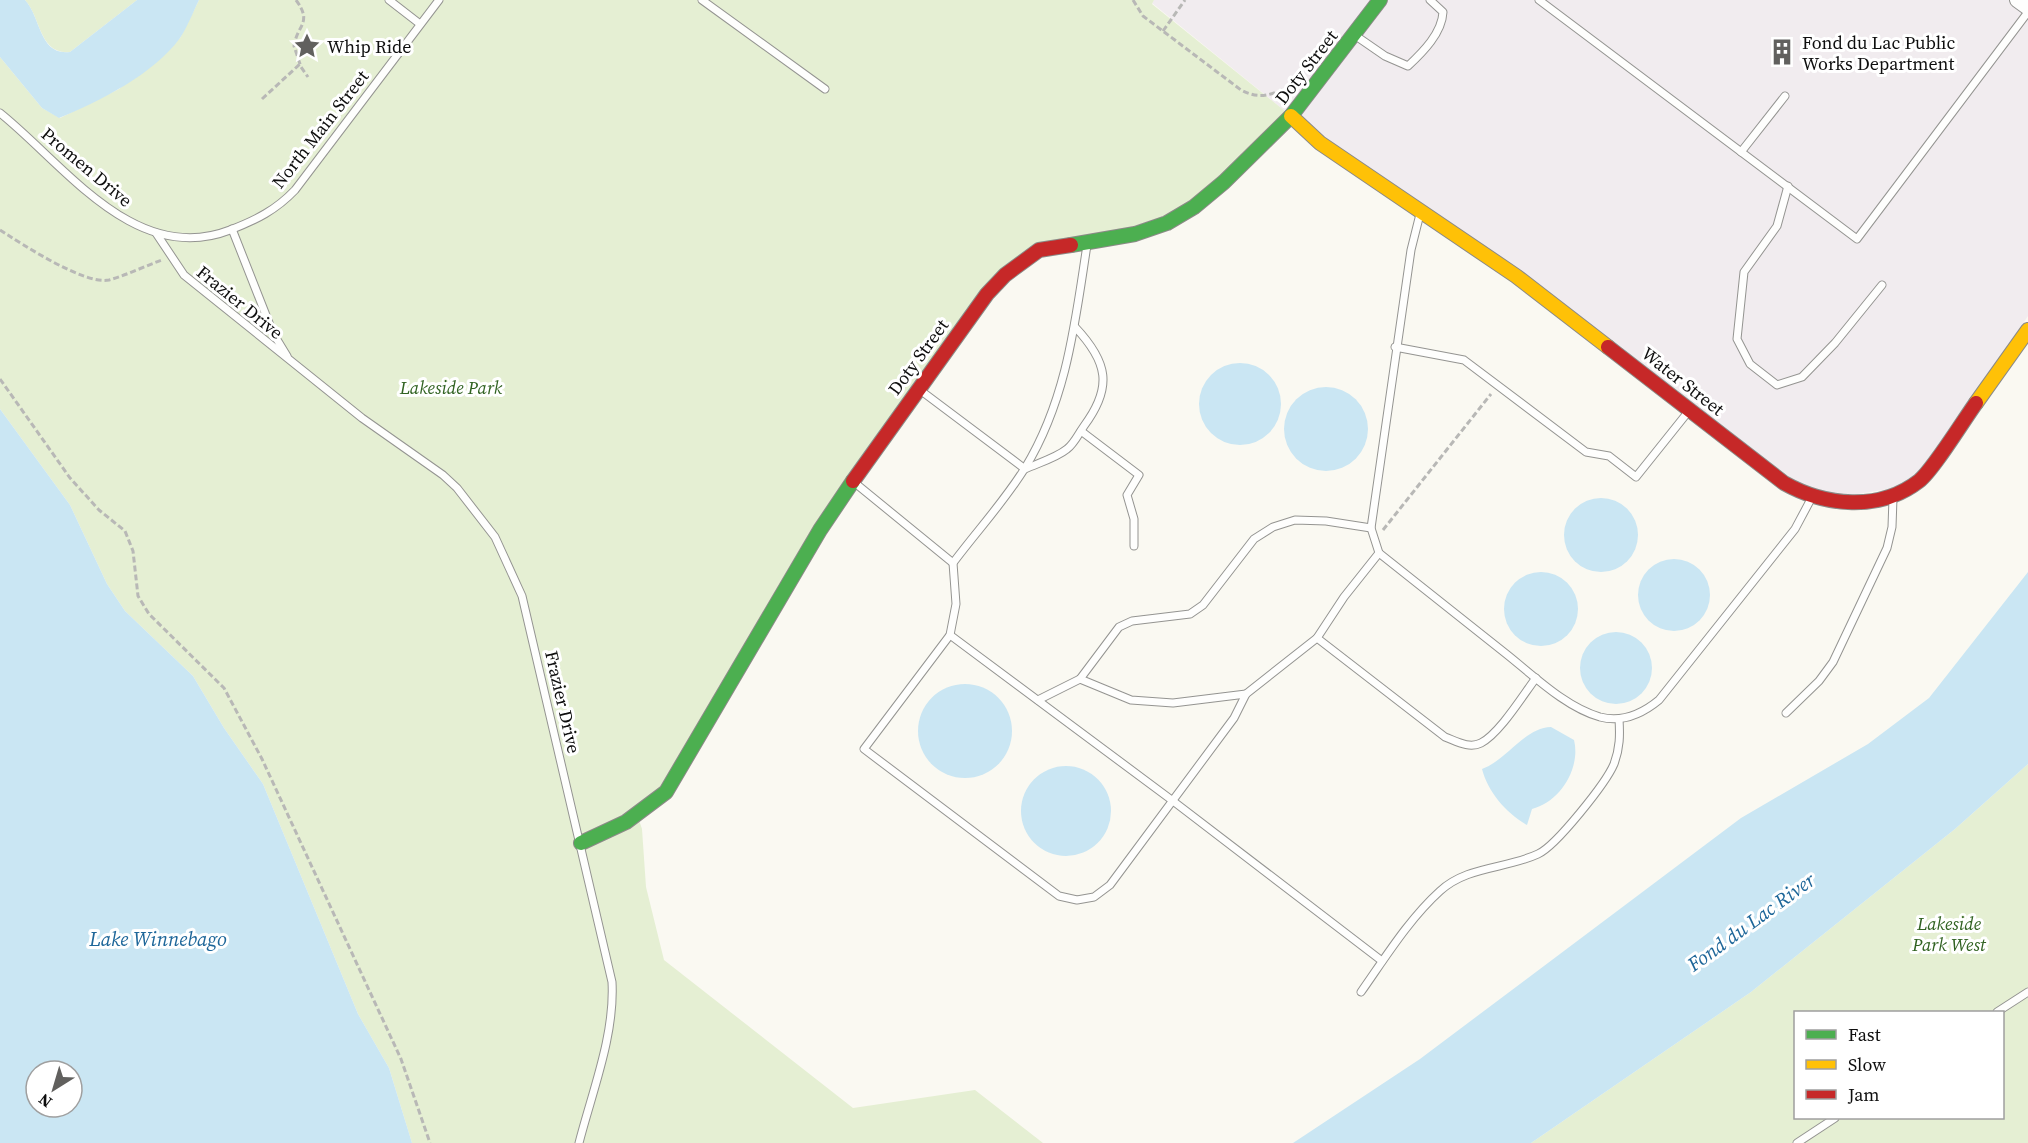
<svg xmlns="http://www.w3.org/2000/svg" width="2028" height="1143" font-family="'Source Serif 4',serif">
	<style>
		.industrial { fill: #f1ecef }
		.green { fill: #e5efd3; fill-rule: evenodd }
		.water { fill: #cae6f3; fill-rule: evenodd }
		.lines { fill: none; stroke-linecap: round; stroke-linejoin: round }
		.lane-casing { stroke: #949491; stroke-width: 9 }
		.street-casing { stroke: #949491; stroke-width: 16 }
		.fast-casing { stroke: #8b8a87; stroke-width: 16 }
		.slow-casing { stroke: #8b8a87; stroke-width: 16 }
		.jam-casing { stroke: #8b8a87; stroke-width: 16 }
		.path { stroke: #b8b8b6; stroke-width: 3; stroke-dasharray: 6 3; stroke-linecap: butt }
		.lane { stroke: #fefefd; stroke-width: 7 }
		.street { stroke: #fefefd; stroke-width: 14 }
		.fast { stroke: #4caf50; stroke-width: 14 }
		.slow { stroke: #ffc107; stroke-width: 14 }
		.jam { stroke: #c62828; stroke-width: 14 }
		.labels { text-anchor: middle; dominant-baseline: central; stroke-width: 6; stroke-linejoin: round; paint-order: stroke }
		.poi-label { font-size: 18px; fill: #0e0e0e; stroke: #fff; text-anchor: start }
		.street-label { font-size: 18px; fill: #0e0e0e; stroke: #fff }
		.park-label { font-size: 18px; font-style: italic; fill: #306221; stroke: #fff }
		.water-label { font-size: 20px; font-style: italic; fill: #1d6699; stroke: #fff }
	</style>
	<rect width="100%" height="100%" fill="#faf9f2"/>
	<path class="industrial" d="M1154 0H2028V316L1920 480 1912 485 1822 500 1291 116 1152 3Z"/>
	<g class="green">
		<path d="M25 0H137L70 52C39 55 41 17 25 0Z"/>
		<path d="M199 0H1154L1152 4 1291 116 1194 207 1021 262 895 419 678 772 638 817 642 829 646 887 664 960 853 1108 975 1090 1043 1143H412L389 1068 358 1014 263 784 224 728 193 676 125 611 107 584 70 505 0 409V57L42 108 60 118 119 89 180 38Z"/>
		<path d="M2028 764V1143H1531L1751 992 1955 829ZM1796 1012H2002V1118H1796Z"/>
	</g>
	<g class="water">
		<path d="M0 0H25C41 17 39 56 70 52L137 0H199C193 12 188 26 180 38 154 74 100 101 59 118L42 108 0 57Z"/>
		<circle cx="1240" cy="404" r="41"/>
		<circle cx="1326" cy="429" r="42"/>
		<path d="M0 409 70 505 107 584 125 611 193 676 224 728 263 784 358 1014 389 1068 412 1143H0ZM36 1071H72V1107H36Z"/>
		<circle cx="1601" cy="535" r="37"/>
		<circle cx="1674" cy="595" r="36"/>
		<path d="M2028 572V764L1955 829 1751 992 1531 1143H1293L1420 1059 1741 818 1868 744 1929 698Z"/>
		<circle cx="1541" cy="609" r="37"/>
		<circle cx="1616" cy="668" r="36"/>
		<circle cx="965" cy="731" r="47"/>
		<path d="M1551 727 1574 740C1581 768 1560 802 1532 809L1527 825C1506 813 1488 792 1482 769 1507 760 1524 728 1551 727Z"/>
		<circle cx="1066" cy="811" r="45"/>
	</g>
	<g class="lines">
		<g class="lane-casing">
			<g id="lane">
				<path d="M389 0 420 24"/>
				<path d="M702 0 825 89"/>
				<path d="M1539 0 1857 239 2028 12"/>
				<path d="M1356 36 1385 56 1408 66C1423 52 1442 33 1443 12L1430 0"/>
				<path d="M0 113C64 164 135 267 230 230 256 220 276 210 295 190L439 0"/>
				<path d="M1741 152 1785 96"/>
				<path d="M1788 186 1777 226 1744 272 1737 339 1750 364 1777 385 1802 377 1835 343 1882 285"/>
				<path d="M1420 214 1411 250 1371 528 1379 553C1421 586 1463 620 1505 653 1533 675 1565 707 1600 717 1623 723 1642 714 1659 700L1795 529 1811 499"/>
				<path d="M232 229 273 333 287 356"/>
				<path d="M156 233 184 275 362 418 443 475 457 488 495 537 522 596 612 982C615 1035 592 1092 579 1143"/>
				<path d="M1087 245C1075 323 1067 399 1025 468 1004 502 976 532 953 563L956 604 950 635 864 749 1059 896 1077 900 1094 897 1110 885 1234 718 1246 694 1317 638 1344 597 1379 553"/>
				<path d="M1395 347 1464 360 1586 452 1609 456 1636 477 1688 412"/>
				<path d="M920 390 1025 469C1038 463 1056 458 1067 449 1074 444 1079 433 1084 426 1113 387 1108 362 1075 327"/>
				<path d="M1081 431 1139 475 1127 495 1134 519V546"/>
				<path d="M855 483 953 563"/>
				<path d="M950 635 1173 801 1382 961"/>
				<path d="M1317 638 1445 737C1456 741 1469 749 1481 743 1500 733 1523 695 1536 678"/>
				<path d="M1080 679 1119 627 1132 621 1190 614 1203 605 1254 539 1273 527 1295 520 1326 521 1371 528"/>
				<path d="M1038 700 1080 679 1131 700 1173 703 1246 694"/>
				<path d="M1786 713 1819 681 1833 662 1887 548 1892 527 1893 498"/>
				<path d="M1361 992C1385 958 1409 919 1440 891 1467 866 1506 869 1538 854 1556 846 1606 783 1614 764 1620 748 1620 735 1619 719"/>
				<path d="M1997 1012 2028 992"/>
				<path d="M1797 1143 1835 1118"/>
			</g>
		</g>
		<g class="street-casing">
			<path id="street" d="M2017 0 2028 8"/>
		</g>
		<g class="fast-casing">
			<g id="fast">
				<path d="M1071 245 1135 234 1167 223 1194 207 1224 182 1291 116 1380 0"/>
				<path d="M581 843 626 822 666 792 820 530 853 481"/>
			</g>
		</g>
		<g class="slow-casing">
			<g id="slow">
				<path d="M1291 116 1320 143 1516 276 1608 347"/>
				<path d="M1976 403 2028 330"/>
			</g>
		</g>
		<g class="jam-casing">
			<g id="jam">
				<path d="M1608 347 1784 483C1825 506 1879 512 1919 481 1933 470 1963 421 1976 403"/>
				<path d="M853 481 987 294 1005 275 1039 250 1071 245"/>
			</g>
		</g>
		<g class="path">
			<path d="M296 0C313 23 297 25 294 46L301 67 308 77"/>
			<path d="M1133 0 1143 16 1241 90C1260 100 1271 95 1290 86"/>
			<path d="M1163 31 1185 0"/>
			<path d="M262 99 300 64"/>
			<path d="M0 230C22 244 84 285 109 280 127 275 145 266 162 260"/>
			<path d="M0 379 70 478 99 510 125 531 133 551 138 596 149 614 224 688 262 759 401 1059 430 1143"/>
			<path d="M1383 530 1491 394"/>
		</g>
		<use href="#lane" class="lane"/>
		<use href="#street" class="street"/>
		<use href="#fast" class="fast"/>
		<use href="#slow" class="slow"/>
		<use href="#jam" class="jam"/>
	</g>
	<defs>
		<g id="sight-bare" transform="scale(2.07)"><path d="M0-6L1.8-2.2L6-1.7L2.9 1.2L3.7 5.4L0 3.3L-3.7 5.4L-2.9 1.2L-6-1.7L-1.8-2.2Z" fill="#61605e" stroke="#fff" stroke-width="2.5" paint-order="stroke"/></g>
		<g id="building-bare" transform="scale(2.07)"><path d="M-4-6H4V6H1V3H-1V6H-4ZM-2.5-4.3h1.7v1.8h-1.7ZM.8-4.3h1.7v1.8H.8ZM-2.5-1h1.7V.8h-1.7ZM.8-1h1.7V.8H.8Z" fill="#61605e" stroke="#fff" stroke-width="2.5" paint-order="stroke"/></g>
	</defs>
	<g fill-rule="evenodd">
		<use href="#sight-bare" x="307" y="46"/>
		<use href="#building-bare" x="1782" y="52"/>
	</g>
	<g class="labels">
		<g class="poi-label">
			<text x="1802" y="42">Fond du Lac Public<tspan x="1802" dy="21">Works Department</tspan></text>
			<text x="327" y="46">Whip Ride</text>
		</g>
		<g class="street-label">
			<text transform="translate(1306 67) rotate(-52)">Doty Street</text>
			<text transform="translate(320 129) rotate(-52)">North Main Street</text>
			<text transform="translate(87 167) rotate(40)">Promen Drive</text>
			<text transform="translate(240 302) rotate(39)">Frazier Drive</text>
			<text transform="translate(918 357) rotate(-54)">Doty Street</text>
			<text transform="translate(1683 381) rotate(38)">Water Street</text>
			<text transform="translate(563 702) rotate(77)">Frazier Drive</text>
		</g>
		<g class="park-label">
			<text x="451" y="387">Lakeside Park</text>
			<text x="1949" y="923">Lakeside<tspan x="1949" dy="21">Park West</tspan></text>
		</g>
		<g class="water-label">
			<text transform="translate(1751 922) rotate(-36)">Fond du Lac River</text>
			<text x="158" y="939">Lake Winnebago</text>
		</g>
	</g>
	<rect x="1794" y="1011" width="210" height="108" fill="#ffffff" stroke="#9f9f9f" stroke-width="1.5"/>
	<rect x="1806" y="1030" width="30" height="9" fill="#4caf50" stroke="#9f9f9f" stroke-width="1.5"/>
	<text x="1848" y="1041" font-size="18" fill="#0e0e0e">Fast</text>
	<rect x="1806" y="1060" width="30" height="9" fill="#ffc107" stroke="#9f9f9f" stroke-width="1.5"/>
	<text x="1848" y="1071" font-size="18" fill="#0e0e0e">Slow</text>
	<rect x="1806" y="1090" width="30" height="9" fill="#c62828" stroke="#9f9f9f" stroke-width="1.5"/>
	<text x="1848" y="1101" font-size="18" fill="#0e0e0e">Jam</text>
	<g transform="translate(54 1089) rotate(217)"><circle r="28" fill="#ffffff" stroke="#9f9f9f" stroke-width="1.5"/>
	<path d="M0-4.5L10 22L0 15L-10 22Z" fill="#61605e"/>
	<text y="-9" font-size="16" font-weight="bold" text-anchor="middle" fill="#0e0e0e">N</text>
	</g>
</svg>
